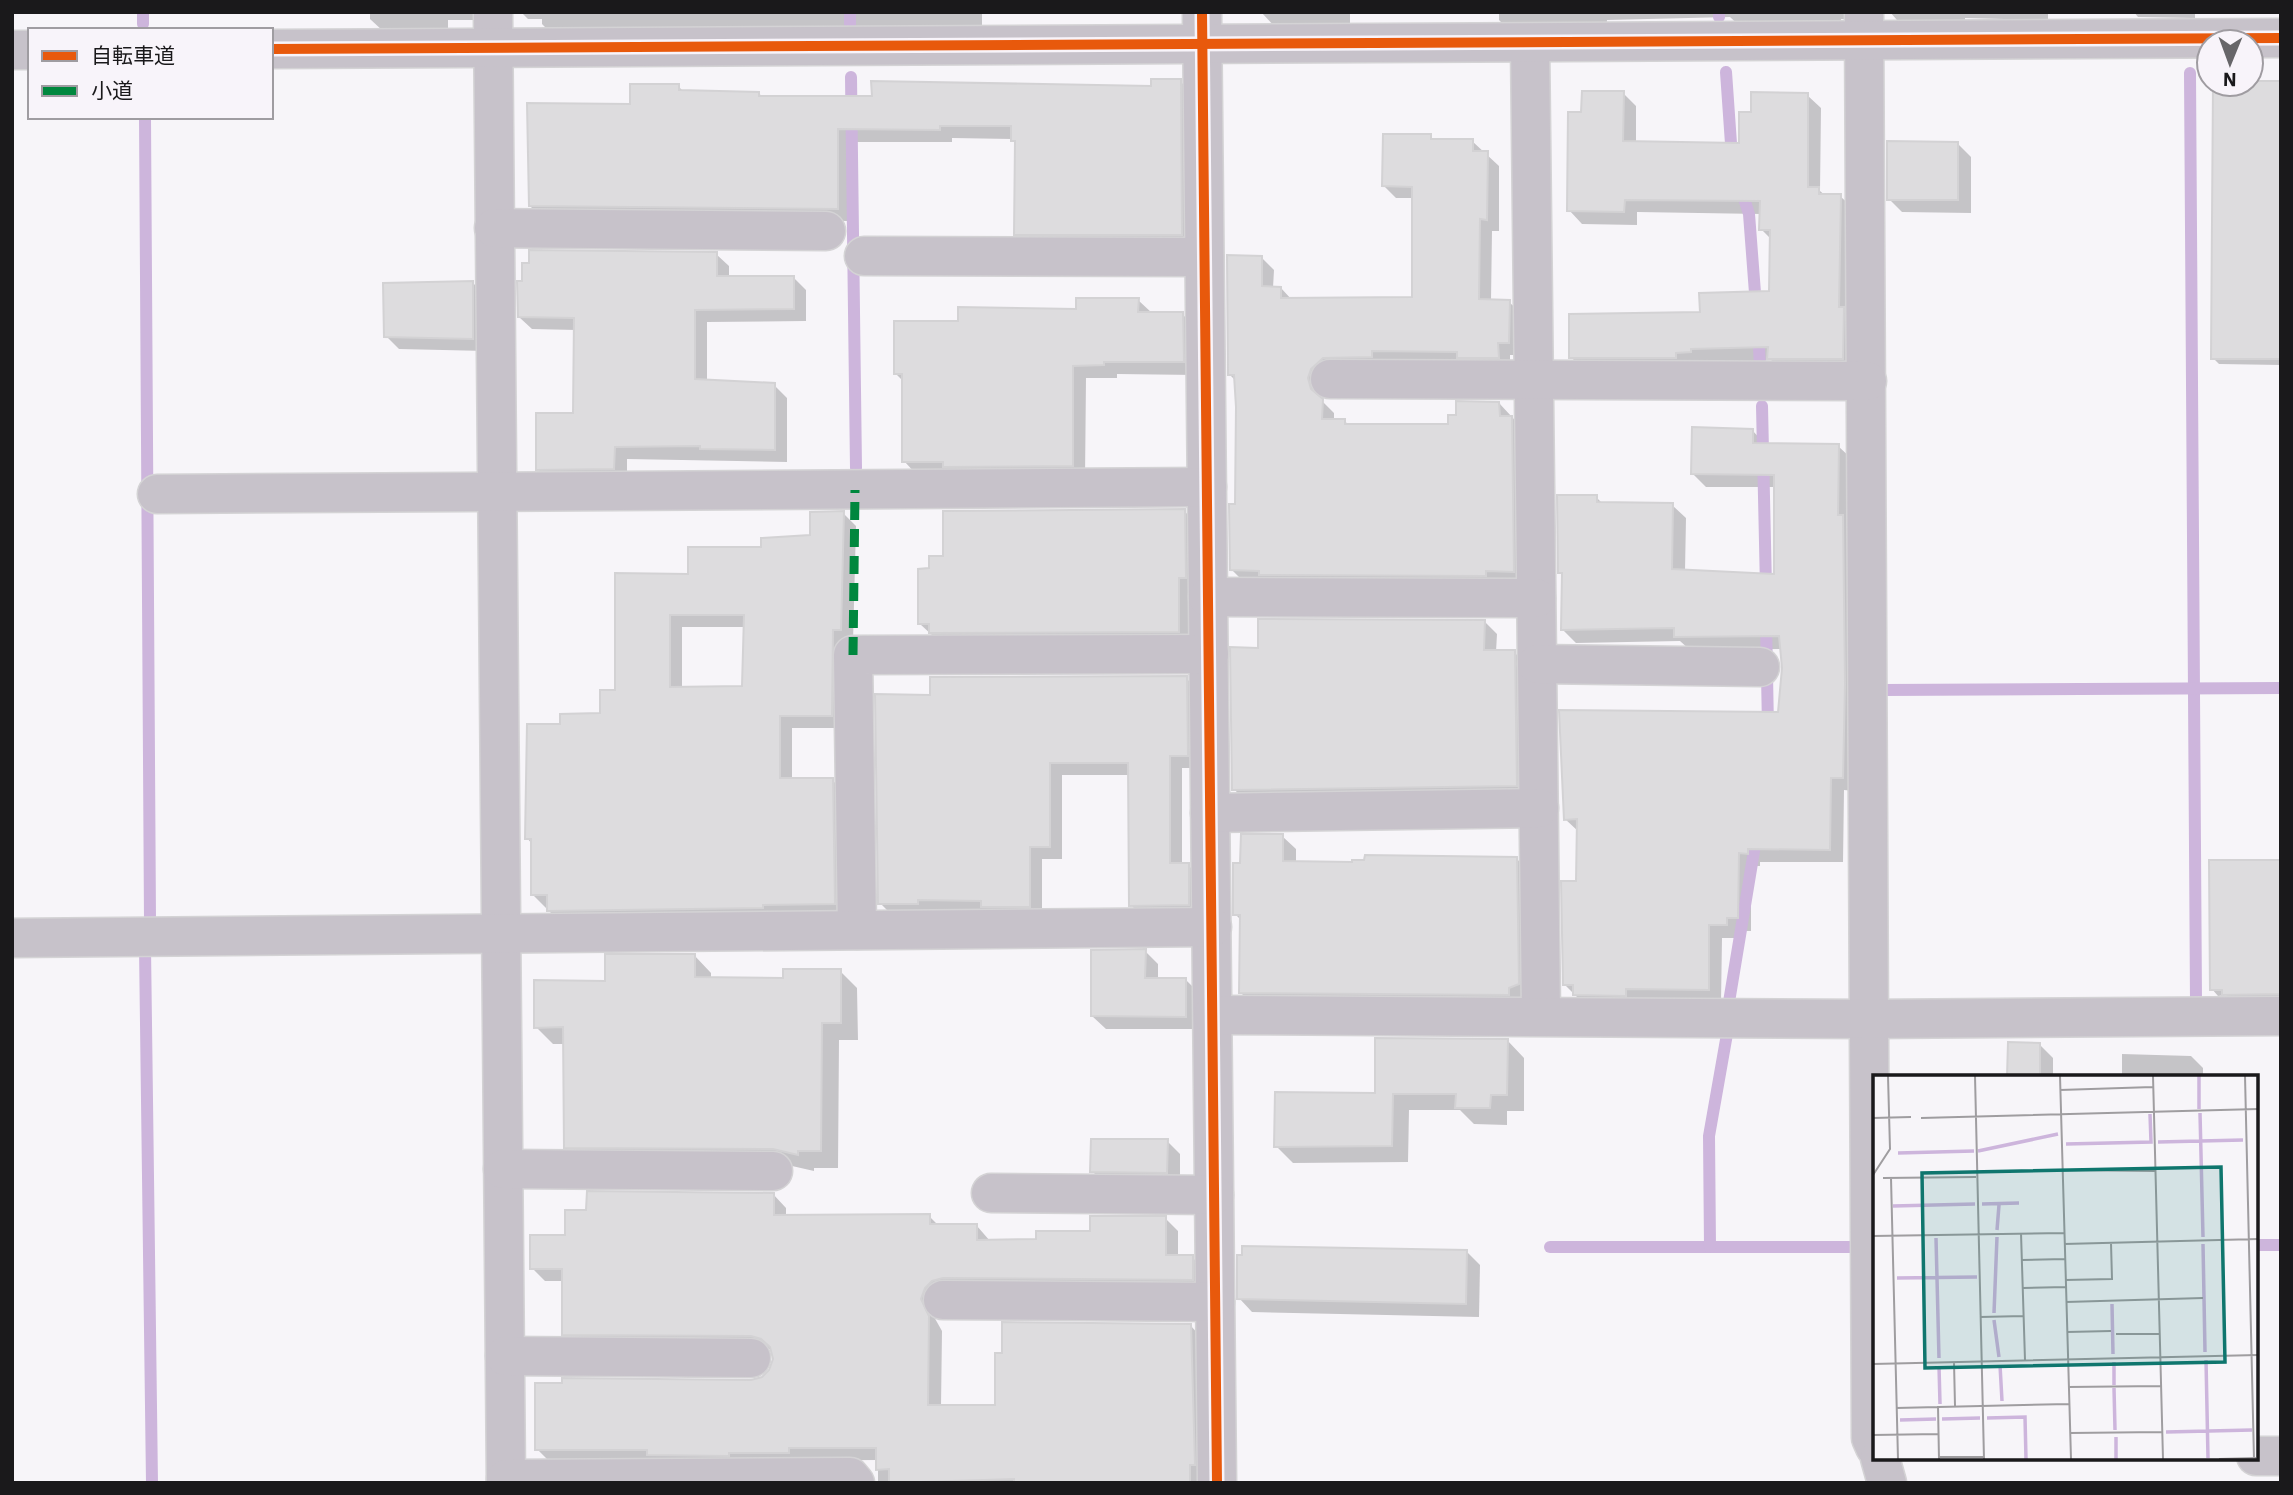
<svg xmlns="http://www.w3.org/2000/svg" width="2293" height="1495" font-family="'IBM Plex Sans','Noto Sans JP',sans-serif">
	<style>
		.shadow { fill: #0003; fill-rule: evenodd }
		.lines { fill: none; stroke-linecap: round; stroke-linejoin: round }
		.stream { stroke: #cdb5dc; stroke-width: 12 }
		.building { fill: #dddcde; stroke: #d3d2d4; stroke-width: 2; fill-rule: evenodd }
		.minor-casing { stroke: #d4d3d5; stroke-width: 41 }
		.minor { stroke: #c7c2ca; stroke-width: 38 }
		.quiet { stroke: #00873e; stroke-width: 9; stroke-dasharray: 18 9; stroke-linecap: butt }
		.cycleway-casing { stroke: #f8f4fa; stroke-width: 15 }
		.cycleway { stroke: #e8590c; stroke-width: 10 }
		.inset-river { fill: none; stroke: #cdb5dc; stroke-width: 3.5 }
		.inset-road { fill: none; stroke: #9f9da0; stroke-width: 2 }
		.view { fill: #0f766e; fill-opacity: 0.15; stroke: #0f766e; stroke-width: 3.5 }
		.inset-edge { fill: none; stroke: #1a191b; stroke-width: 3.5 }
	</style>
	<rect width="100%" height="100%" fill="#f7f5f9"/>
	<g class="shadow">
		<path d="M370 12H490L485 20H448V32L383 31 370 19Z"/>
		<path d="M521 12H982V27L555 37 542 24V19H528Z"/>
		<path d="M1261 12H1350V27L1277 29Z"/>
		<path d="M1499 12H1861L1856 19H1841L1840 29H1743L1730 17 1607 20 1606 32H1511L1499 20Z"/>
		<path d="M1890 12H2048V20L1965 18V27H1903Z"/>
		<path d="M2134 12H2195V18L2138 17Z"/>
		<path d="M1180 81 1193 94 1195 247H1029L1016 234V144L1012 139 952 138V142H851V221L543 219 530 206 632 106 678 86 684 92 759 93 762 97H873L1153 88Z"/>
		<path d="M2251 83H2281V365L2219 364 2213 358 2215 84Z"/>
		<path d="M1623 93 1636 106V143L1741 145 1753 114 1807 95 1821 108 1820 191 1826 196H1840L1854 209 1856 372 1783 371 1771 360 1584 371 1571 357 1771 292 1772 240 1761 229V214L1637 212V225L1582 224 1569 210 1583 114Z"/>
		<path d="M1430 136 1435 141H1472L1499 166V231H1492L1491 301 1509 302 1522 314 1521 355H1510V370L1320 393 1322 401 1334 413V421H1345L1349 426H1450L1499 403 1524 430 1526 584 1244 582 1231 569 1237 505 1236 381 1229 374 1261 257 1274 270 1273 288H1281L1292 300 1413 299 1414 198H1396L1384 186Z"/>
		<path d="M1958 144 1971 157V213L1902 212 1889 199Z"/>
		<path d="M716 254 729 266V277H793L806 290V321L707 322V382L774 385 787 398V462L627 459V481L550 482 538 469 575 415 576 330 532 329 519 317Z"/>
		<path d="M473 283 486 296V351L399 349 386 336Z"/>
		<path d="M1138 300 1152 313 1182 314 1196 327V375L1117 374V378H1086L1085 479 917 475 904 461V382L896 374 959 323 1078 311Z"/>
		<path d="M1752 430 1765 444 1838 446 1852 459 1855 791 1844 790 1843 862H1760V866H1751V931H1740V938H1722L1721 1003 1588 1008 1564 984 1578 883 1579 832 1565 819 1780 714 1784 667 1782 649 1690 650 1680 641 1576 643 1563 630 1564 576 1560 572 1596 497 1603 504 1672 505 1686 518 1685 571 1775 576V487H1706L1692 473Z"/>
		<path d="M1184 511 1197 523 1191 644 933 636 920 624 931 570Z"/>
		<path d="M843 513 856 526 853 642 844 728H792V780H832L845 792 847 916 561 923 532 894V844L527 838 562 726 602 715 690 576 762 549 812 537ZM682 627H745L744 688H682Z"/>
		<path d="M1484 621 1497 634 1496 652H1514L1527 665 1528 798 1246 802 1234 789 1260 650Z"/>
		<path d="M1186 678 1199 691 1200 768H1182V865H1188L1201 878V918H1144L1131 905 1130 775H1062V859H1042V919L893 916 880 903 932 696Z"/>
		<path d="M1282 836 1296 849V863L1517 859 1530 873 1521 1001 1254 1006 1241 993 1242 921 1235 914 1242 864Z"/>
		<path d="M2281 862V1000H2230L2226 995 2218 996 2212 989Z"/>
		<path d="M1145 951 1158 964V980H1186L1199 993V1029H1106L1092 1016Z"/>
		<path d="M694 955 711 973V979L784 980 840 971 857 988 858 1040H839L838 1168H814V1171L792 1166 583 1164 566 1147 565 1044H553L536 1027 606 983Z"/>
		<path d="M1507 1040 1524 1058V1111H1507V1125L1474 1124 1460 1110H1409L1408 1162 1293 1163 1276 1146 1377 1095Z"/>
		<path d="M2039 1044 2053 1058V1077H2009Z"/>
		<path d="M2122 1054 2191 1056 2203 1068V1077H2122Z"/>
		<path d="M1167 1141 1180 1154V1185H1106L1092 1171Z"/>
		<path d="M773 1194 786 1208V1217L929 1216 939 1226H977L990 1241H1038L1165 1218 1178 1231V1257H1192L1205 1270V1292L933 1315 942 1331 941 1407H997L1190 1325 1203 1339 1202 1483H878V1460L550 1462 537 1449 763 1378 771 1371 775 1359 772 1350 766 1348 577 1347 564 1334V1281H545L532 1268 566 1237Z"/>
		<path d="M1467 1252 1480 1265 1479 1317 1252 1312 1239 1298Z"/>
	</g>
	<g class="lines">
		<g class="stream">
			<path d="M143 12V24"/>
			<path d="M850 12V24"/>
			<path d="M1719 12V17"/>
			<path d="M1726 72 1732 158"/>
			<path d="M2190 73 2196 1002"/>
			<path d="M851 77 856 468"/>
			<path d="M145 117 150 921"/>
			<path d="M1740 186 1749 214 1756 306"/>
			<path d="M1758 331 1760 366"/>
			<path d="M1762 406 1766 588"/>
			<path d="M1766 621 1768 728"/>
			<path d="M1883 690 2281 688"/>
			<path d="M145 947 152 1483"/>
			<path d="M1729 1002 1757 833"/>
			<path d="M2256 1245H2281"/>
			<path d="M1550 1247H1860"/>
			<path d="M1710 1247 1709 1136 1727 1034"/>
		</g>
	</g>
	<g class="building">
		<path d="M1151 79H1181L1182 235H1014L1015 141H1011V126H940V130L838 129V209L529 206 527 103 630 104V84H679V90L759 92V96H872L871 81 1151 86Z"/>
		<path d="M2251 81H2281V359H2211L2213 84H2251Z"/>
		<path d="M1582 91H1624L1623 141 1739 143V112H1751V92L1808 93V187H1819V194H1841L1839 307H1844L1843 359H1767L1768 347 1691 349V352L1676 353V358H1569V314L1700 312 1699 293 1769 291 1770 230H1759L1760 201 1625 200 1624 212 1567 211 1568 112H1581Z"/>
		<path d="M1383 134H1431V139H1473V151H1488L1487 220 1480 219 1479 299 1510 300 1509 343H1498L1499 358H1457V352L1372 351V357L1323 358 1311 369 1308 378 1311 389 1323 399 1322 419H1345V424H1448V415H1456V401L1499 402 1500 416H1512L1514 572 1486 571V576L1259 575V571L1230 570 1229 504H1235L1236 407 1234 375H1228L1227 255 1262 256V286L1281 287V298L1412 297V187L1382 186Z"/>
		<path d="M1887 141 1958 142V200H1887Z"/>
		<path d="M529 250 717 252V276H794V309L695 310V379L775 383V450L700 449V446L615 447 614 469 536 470V413H573L574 318 518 317 517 281H522V263H529Z"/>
		<path d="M473 281V339L384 337 383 283Z"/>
		<path d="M1076 298H1139L1138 312H1183L1184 362H1104V365L1073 366V466L943 467V462H902V374H894V321H958V307L1076 309Z"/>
		<path d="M1692 427 1753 429V443L1839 444 1838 515H1843L1845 684 1843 778H1831L1830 850 1748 849V854L1739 853 1738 918H1727V925H1709V990L1626 989V996L1573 995V985H1563L1561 881H1576L1577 819 1564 820 1559 710 1778 712 1782 668 1779 636 1674 637V628L1561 630 1562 573H1558L1557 495H1597V502L1673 503 1672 569 1774 574V475L1691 474Z"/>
		<path d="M1185 509 1186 578H1179V632L929 633V624H918V569L929 568V556H943V511Z"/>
		<path d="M844 511 841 630H833L832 716H780V778H833L835 904 763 905V908L547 911V895H531V839H525L527 724H560V714L600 713V690H615V573L688 574V547H761V538L810 535V512ZM670 615H744L742 686 670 687Z"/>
		<path d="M1258 619 1485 620 1484 650H1515L1517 786 1232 790 1230 647 1258 648Z"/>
		<path d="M1187 676 1188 756H1170V863H1189V905L1129 906 1128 763H1050V847H1030V907H981V901L918 900V904H878L875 694 930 695V677Z"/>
		<path d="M1241 834H1283V861L1352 862V860H1364L1365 855 1517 857 1519 984 1509 988V995L1239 993 1240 915H1233V863H1240Z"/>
		<path d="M2209 860H2281V994L2222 995V990H2210Z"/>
		<path d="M1146 949 1145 978H1186V1017L1091 1016V950Z"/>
		<path d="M605 954H695V977L783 978V969H841V1023H822L821 1151H798V1155L773 1149 564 1148 563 1027 534 1028V980L605 981Z"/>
		<path d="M1375 1038 1508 1039 1507 1095H1491L1490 1108H1455L1456 1094H1393L1392 1146 1274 1147 1275 1092 1375 1093Z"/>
		<path d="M2008 1042 2040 1043V1077H2007Z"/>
		<path d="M1091 1139H1168L1167 1173 1090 1172Z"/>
		<path d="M587 1191 774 1193V1215L930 1214V1224H977V1240L1036 1239V1231H1090V1216H1166V1255H1193V1280L943 1278 932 1281 925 1288 921 1299 929 1316 928 1405H995V1353H1002V1322L1191 1324 1195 1465H1190V1482L1014 1483V1479L889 1483V1469L876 1470V1448H789V1453H729V1456L647 1455V1450H535V1383H562V1378L751 1380 762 1377 769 1370 773 1359 770 1347 761 1339 751 1336 562 1335V1269H530V1235H565V1210H586Z"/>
		<path d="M1242 1246 1467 1250 1466 1304 1237 1299V1255H1242Z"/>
	</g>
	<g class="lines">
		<g class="minor-casing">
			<g id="minor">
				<path d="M493 12 506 1483"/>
				<path d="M1202 12 1217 1483"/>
				<path d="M1864 12 1871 1438 1875 1447"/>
				<path d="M1530 43 1541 1016"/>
				<path d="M271 49 2281 38"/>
				<path d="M12 50H30"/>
				<path d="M494 228 826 231"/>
				<path d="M864 256 1204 257"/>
				<path d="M1330 379 1867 381"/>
				<path d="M157 494 1207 487"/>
				<path d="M1208 597 1536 598"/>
				<path d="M1537 664 1760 667"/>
				<path d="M1210 813 1539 808"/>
				<path d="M857 930 853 655 1209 654"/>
				<path d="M12 938 1212 927"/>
				<path d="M1213 1015 1868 1019 2281 1016"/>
				<path d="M503 1169 773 1171"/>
				<path d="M991 1193 1214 1195"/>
				<path d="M943 1300 1215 1302"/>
				<path d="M505 1356 751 1358"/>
				<path d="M2256 1456H2281"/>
				<path d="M1880 1458 1887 1483"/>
				<path d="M506 1479 850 1477 855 1483"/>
			</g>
		</g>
		<use href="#minor" class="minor"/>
		<path class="quiet" d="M853 655 855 490"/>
		<g class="cycleway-casing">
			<g id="cycleway">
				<path d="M1202 12 1217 1483"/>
				<path d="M271 49 2281 38"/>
			</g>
		</g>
		<use href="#cycleway" class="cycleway"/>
	</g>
	<g transform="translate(1873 1075)">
		<rect width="385" height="385" fill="#f7f5f9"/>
		<path class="inset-river" d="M326 1V34M327 38 330 162M285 67 370 65M193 69 278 67 277 39M105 76 185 59M25 78 101 76M109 129 146 128M20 131 102 129M124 155 126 130M63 163 66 283M330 169 332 277M24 203 104 202M239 229 240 279M121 238 124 162M121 245 126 282M333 285 335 383M241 287V310M127 290 129 326M66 291 67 329M241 313 242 355M114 343 152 342 153 384M69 344 107 343M27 345 63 344M293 357 379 355M243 362V384"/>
		<path class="inset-road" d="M102 1 111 384M187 1 198 384M280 1 290 384M372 1 381 384M187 15 280 12M0 43 38 42M48 43 385 34M189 95 282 96M0 100 17 74 15 1M10 103 103 102M18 103 25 384M148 158 152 285M0 161 191 158M191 169 385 164M149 185 192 184M192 205 239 204 238 168M150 213 193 212M193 227 330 223M107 242 151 241M194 257 238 256M243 259H287M81 287 82 331M0 289 385 280M195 312 288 311M65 331 66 384M23 333 196 329M197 358 289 357M0 360 66 359M66 382H111M346 384 383 383"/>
		<path class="view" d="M348 92 352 287 52 293 49 98Z"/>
		<rect width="385" height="385" class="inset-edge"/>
	</g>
	<rect width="2293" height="1495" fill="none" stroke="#1a191b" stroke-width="28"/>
	<rect x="28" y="28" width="245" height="91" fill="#f8f4fa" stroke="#9f9ca1" stroke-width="2"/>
	<rect x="42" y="51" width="35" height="10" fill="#e8590c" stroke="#9f9ca1" stroke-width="2"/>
	<text x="91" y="63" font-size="21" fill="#1a191b">自転車道</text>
	<rect x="42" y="86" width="35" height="10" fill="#00873e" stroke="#9f9ca1" stroke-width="2"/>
	<text x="91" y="98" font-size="21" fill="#1a191b">小道</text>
	<g transform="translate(2230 63) rotate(181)"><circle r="33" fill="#f8f4fa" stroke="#9f9ca1" stroke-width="2"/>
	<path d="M0-5L12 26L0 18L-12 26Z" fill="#676669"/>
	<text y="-10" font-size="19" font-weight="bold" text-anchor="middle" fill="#1a191b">N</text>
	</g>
</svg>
